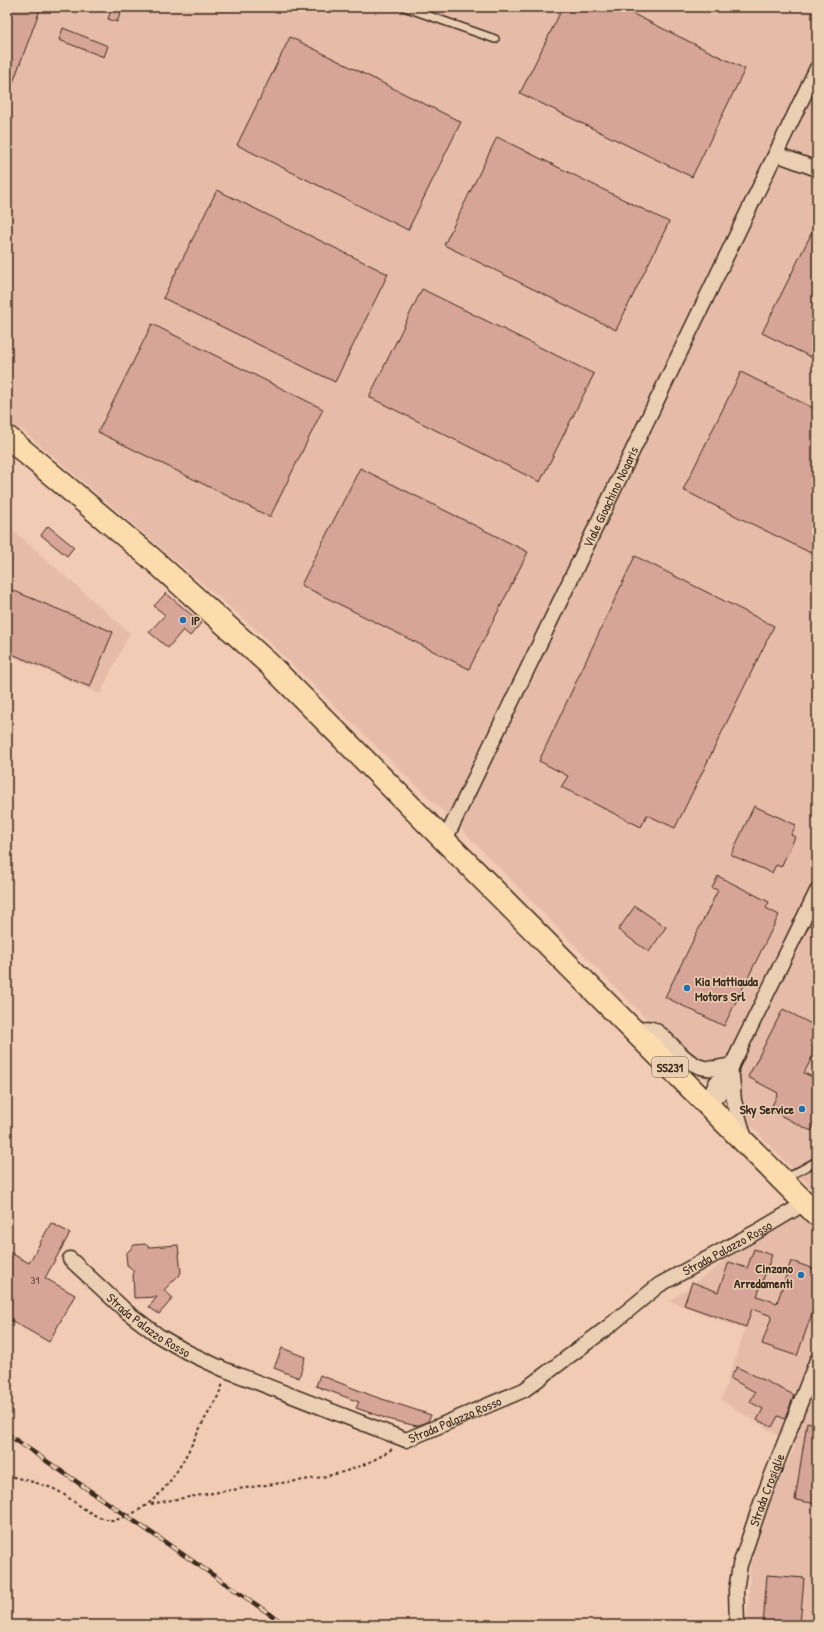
<svg xmlns="http://www.w3.org/2000/svg" width="824" height="1632" font-family="'Patrick Hand',sans-serif">
	<style>
		.built { fill: #e6bca9 }
		.building { fill: #d7a498; stroke: #3b2a1e }
		.lines { fill: none; stroke-linecap: round; stroke-linejoin: round }
		.service-casing { stroke: #3b2a1e; stroke-width: 10 }
		.minor-casing { stroke: #3b2a1e; stroke-width: 17 }
		.primary-casing { stroke: #3b2a1e; stroke-width: 25 }
		.path { stroke: #3b2a1e; stroke-width: 2; stroke-dasharray: 3 3; stroke-linecap: butt }
		.service { stroke: #ebcfb2; stroke-width: 7 }
		.minor { stroke: #ebcfb2; stroke-width: 14 }
		.primary { stroke: #fcdcac; stroke-width: 22 }
		.rail-casing { stroke: #3b2a1e; stroke-width: 4.5 }
		.rail { stroke: #ebcfb2; stroke-width: 3; stroke-dasharray: 9; stroke-linecap: butt }
		.poi-dot { fill: #1f6fb2; stroke: #ebcfb2; stroke-width: 1.5 }
		.labels { text-anchor: middle; dominant-baseline: central; stroke-width: 3; stroke-linejoin: round; paint-order: stroke }
		.number-label { font-size: 11px; fill: #62483c }
		.shield { fill: #ebcfb2; stroke: #705c4a; stroke-width: 1 }
		.shield-label { font-size: 12px; font-weight: bold; fill: #3b2a1e }
		.street-label { font-size: 13px; fill: #3b2a1e; stroke: #ebcfb2 }
		.poi-label { font-size: 13px; font-weight: bold; fill: #3b2a1e; stroke: #ebcfb2; text-anchor: start }
	</style>
	<rect width="100%" height="100%" fill="#f1cbb4"/>
	<filter id="ink" filterUnits="userSpaceOnUse"><feTurbulence type="fractalNoise" baseFrequency=".025" numOctaves="2"/><feDisplacementMap in="SourceGraphic" scale="8" xChannelSelector="R" yChannelSelector="G"/><feConvolveMatrix kernelMatrix="1 2 1 2 8 2 1 2 1" color-interpolation-filters="sRGB"/></filter>
	<g filter="url(#ink)">
		<g class="built">
			<path d="M7 7H817V1194L466 834 260 633 21 429 7 460Z"/>
			<path d="M7 525 130 633 100 694 7 654Z"/>
			<path d="M817 1200V1625H747L752 1542 795 1446 721 1400 745 1330 670 1301 749 1243 803 1214Z"/>
		</g>
		<g class="building">
			<path d="M7 7H41L8 96H7Z"/>
			<path d="M112 7H123L117 22 108 19Z"/>
			<path d="M563 7H619L745 69 692 177 520 93Z"/>
			<path d="M63 28 108 46 104 57 59 40Z"/>
			<path d="M290 37 461 122 408 230 237 145Z"/>
			<path d="M497 137 669 222 616 330 444 245Z"/>
			<path d="M217 190 388 274 335 382 163 298Z"/>
			<path d="M817 222V360L762 333Z"/>
			<path d="M422 289 594 374 540 482 369 397Z"/>
			<path d="M152 324 323 409 270 517 98 432Z"/>
			<path d="M741 372 817 410V556L683 490Z"/>
			<path d="M360 468 528 552 469 669 301 585Z"/>
			<path d="M48 526 74 547 67 556 41 535Z"/>
			<path d="M635 556 774 626 675 828 647 815 641 827 561 787 568 776 539 761Z"/>
			<path d="M7 588 113 632 90 687 7 652Z"/>
			<path d="M166 593 201 623 190 636 183 630 168 648 149 632 165 615 154 606Z"/>
			<path d="M754 806 796 825 791 835 795 837 781 867 776 865 772 873 731 855Z"/>
			<path d="M718 876 769 902 766 908 779 915 724 1026 665 997 718 890 712 888Z"/>
			<path d="M635 906 666 927 649 952 618 930Z"/>
			<path d="M783 1009 817 1027 810 1042 817 1046V1048L804 1073 817 1079V1120L811 1131 770 1110 778 1093 748 1077Z"/>
			<path d="M51 1223 70 1233 45 1278 75 1295 49 1342 7 1318V1251L29 1263Z"/>
			<path d="M145 1244 149 1247 178 1245 181 1273 164 1290 173 1298 159 1314 149 1307 157 1297 134 1298 133 1270 127 1265 126 1254 134 1245Z"/>
			<path d="M754 1249 772 1255 757 1296 777 1303 791 1261 817 1270V1299L797 1356 762 1344 772 1316 752 1309 746 1327 684 1305 692 1282 718 1292 729 1262 747 1268Z"/>
			<path d="M282 1348 305 1357 299 1378 274 1368Z"/>
			<path d="M737 1367 794 1395 785 1419 778 1416 772 1427 757 1420 763 1409 750 1402 755 1392 730 1378Z"/>
			<path d="M320 1375 373 1396 431 1415 428 1421 417 1426 391 1420 356 1408 359 1402 316 1386Z"/>
			<path d="M807 1422 817 1424V1504L795 1500Z"/>
			<path d="M767 1575 804 1578 800 1625H763Z"/>
		</g>
		<g class="lines">
			<g class="service-casing">
				<g id="service">
					<path d="M404 7 495 39"/>
					<path d="M784 1179 817 1161"/>
				</g>
			</g>
			<g class="minor-casing">
				<g id="minor">
					<path d="M776 154 817 169"/>
					<path id="s1" d="M445 840 817 68"/>
					<path d="M634 1030C640 1029 646 1027 652 1029 665 1033 681 1060 698 1066 709 1071 721 1067 732 1065"/>
					<path d="M732 1076 734 1101 745 1139"/>
					<path d="M707 1104C725 1092 727 1085 732 1065L817 891"/>
					<path d="M707 1104 716 1083 731 1067"/>
					<path id="s2" d="M70 1259 127 1312 159 1336 187 1352 223 1369 406 1440 524 1390 608 1327 659 1285 758 1231 805 1203"/>
					<path id="s3" d="M737 1625 736 1590 740 1565 761 1503 817 1360"/>
				</g>
			</g>
			<g class="primary-casing">
				<path id="primary" d="M7 437 150 557 269 664 817 1215"/>
			</g>
			<g class="path">
				<path d="M7 1475C23 1480 41 1483 56 1490 74 1499 91 1519 112 1520 118 1520 124 1517 129 1515 168 1498 185 1458 203 1422 210 1410 220 1396 223 1382"/>
				<path d="M151 1504C187 1497 223 1491 259 1486 307 1479 350 1478 392 1449"/>
			</g>
			<use href="#service" class="service"/>
			<use href="#minor" class="minor"/>
			<use href="#primary" class="primary"/>
			<g class="rail-casing">
				<path id="rail" d="M7 1434 286 1625"/>
			</g>
			<use href="#rail" class="rail"/>
		</g>
	</g>
	<g class="poi-dot">
		<circle cx="183" cy="620" r="4"/>
		<circle cx="687" cy="988" r="4"/>
		<circle cx="802" cy="1109" r="4"/>
		<circle cx="801" cy="1275" r="4"/>
	</g>
	<g class="labels">
		<g class="number-label">
			<text x="35" y="1280">31</text>
		</g>
		<rect class="shield" x="652" y="1057" width="36" height="20" rx="3"/>
		<g class="shield-label">
			<text x="670" y="1067">SS231</text>
		</g>
		<g class="street-label">
			<text stroke="none"><textPath href="#s1" startOffset="381">Viale Gioachino Nogaris</textPath></text>
			<text stroke="none"><textPath href="#s2" startOffset="763">Strada Palazzo Rosso</textPath></text>
			<text stroke="none"><textPath href="#s2" startOffset="103">Strada Palazzo Rosso</textPath></text>
			<text stroke="none"><textPath href="#s2" startOffset="439">Strada Palazzo Rosso</textPath></text>
			<text stroke="none"><textPath href="#s3" startOffset="140">Strada Crosiglie</textPath></text>
		</g>
		<g class="poi-label">
			<text x="191" y="620">IP</text>
			<text x="695" y="981">Kia Mattiauda<tspan x="695" dy="15">Motors Srl</tspan></text>
			<text x="794" y="1109" text-anchor="end">Sky Service</text>
			<text x="793" y="1268" text-anchor="end">Cinzano<tspan x="793" dy="15">Arredamenti</tspan></text>
		</g>
	</g>
	<rect width="824" height="1632" fill="none" stroke="#ebcfb2" stroke-width="24"/>
	<rect x="12" y="12" width="800" height="1608" fill="none" stroke="#3b2a1e" stroke-width="1.5" filter="url(#ink)"/>
</svg>
